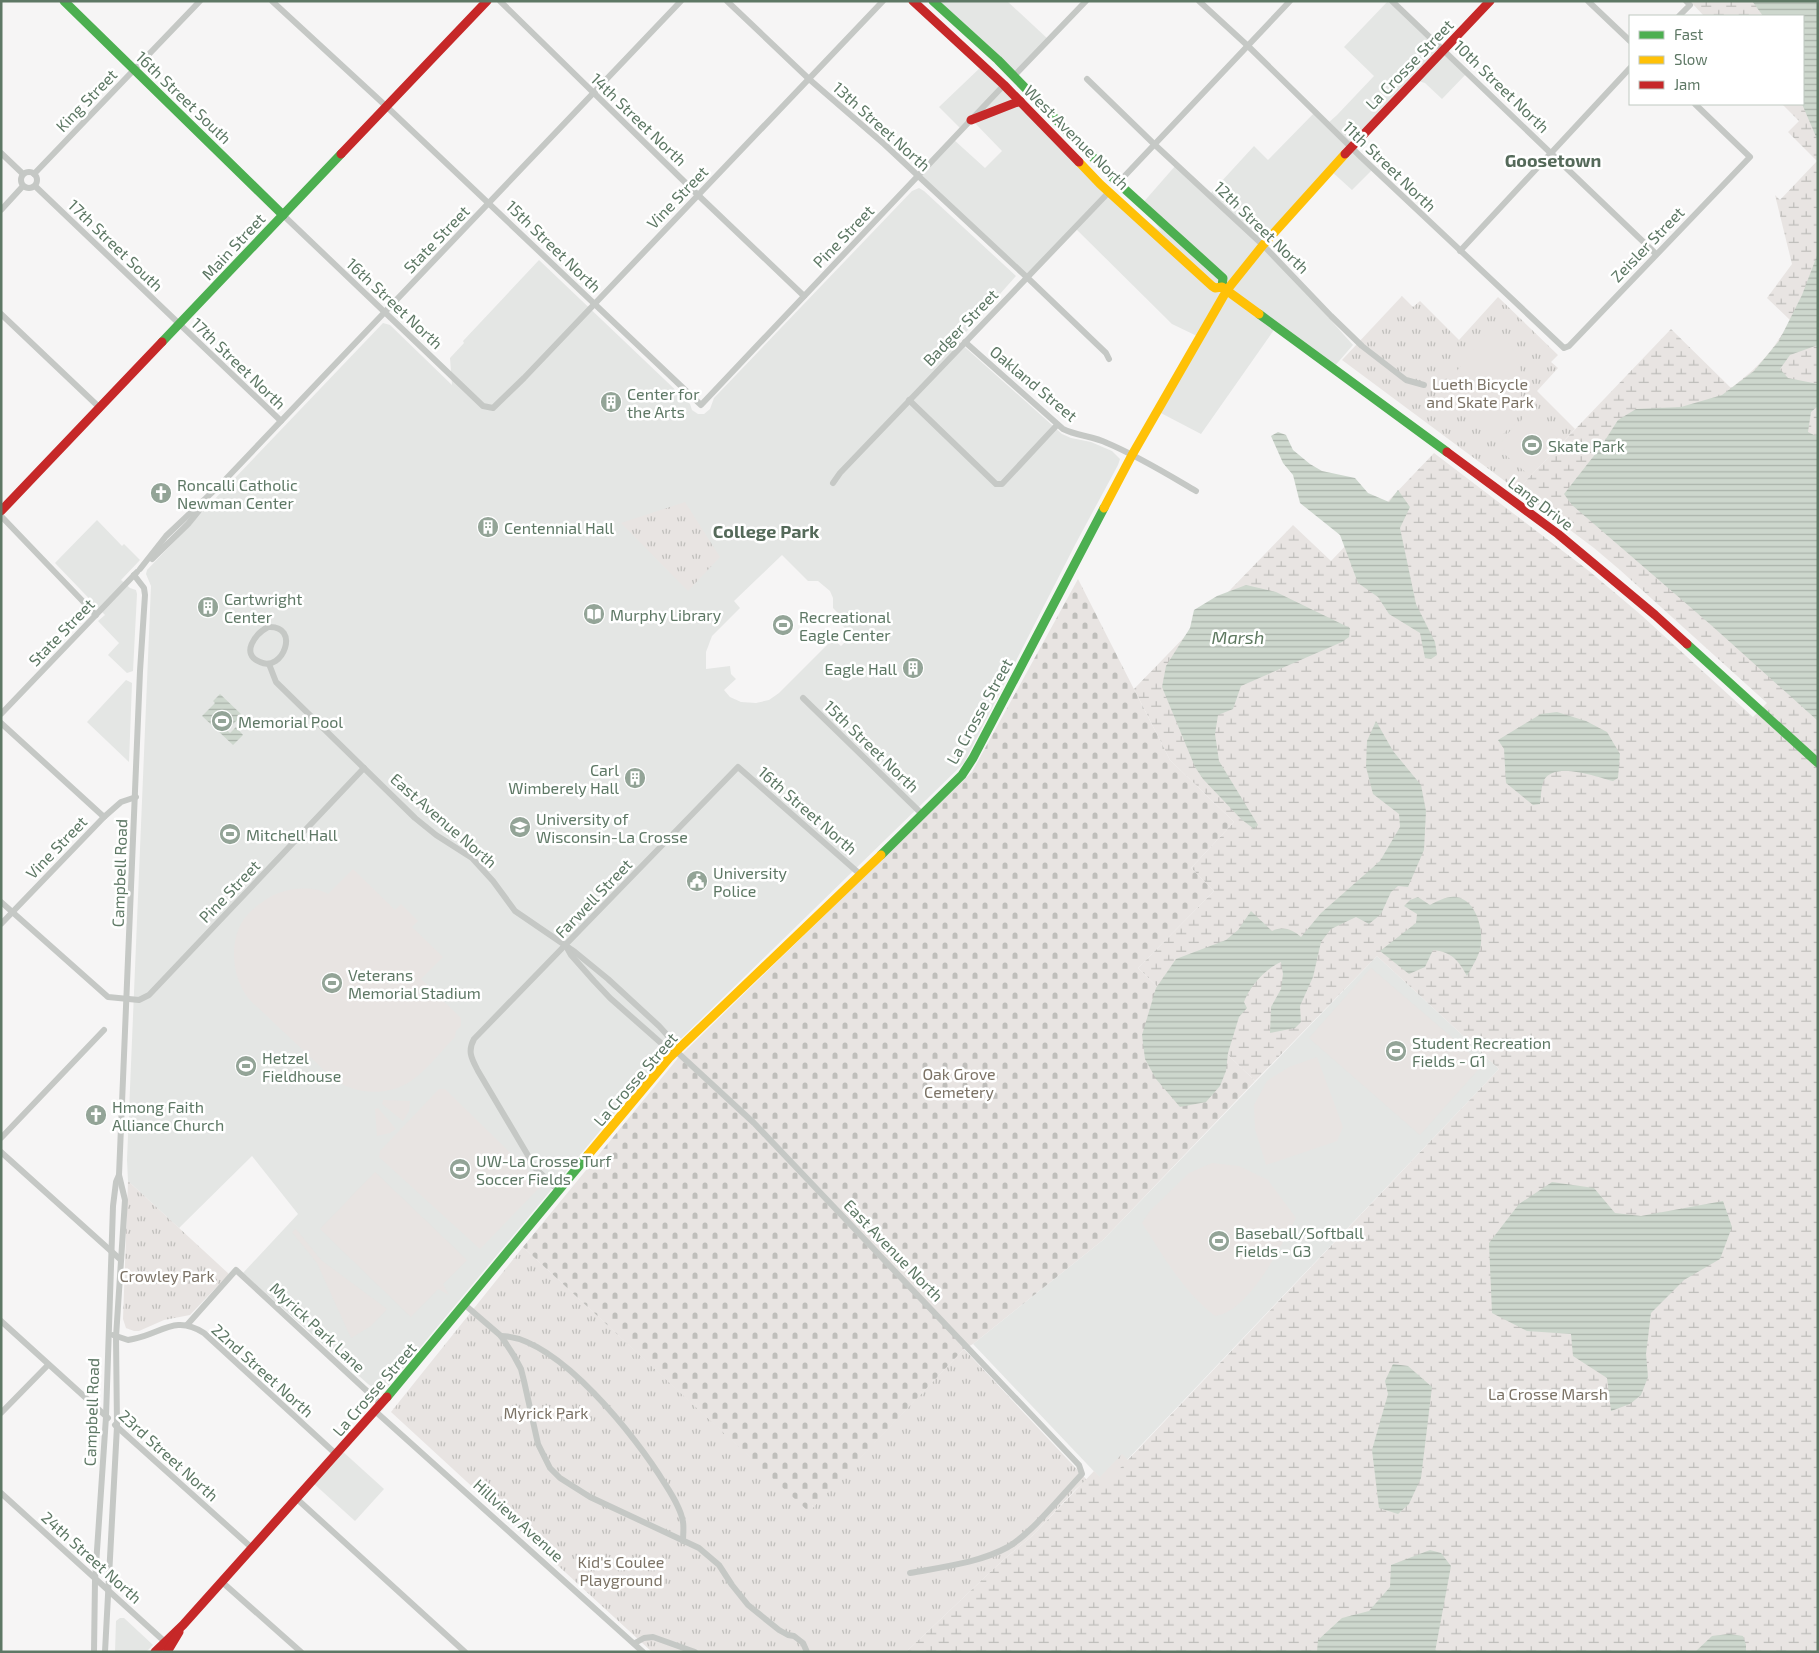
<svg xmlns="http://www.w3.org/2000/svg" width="1819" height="1653" font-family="'Exo 2',sans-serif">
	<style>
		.built { fill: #e4e6e4; fill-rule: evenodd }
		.grass { fill: url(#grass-tufts) }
		.wetland { fill: url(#wetland-marsh) }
		.cemetery { fill: url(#cemetery-stones) }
		.garden { fill: #e8e4e2 }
		.water { fill: url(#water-rules) }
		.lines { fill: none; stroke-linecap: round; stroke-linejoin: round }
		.street { stroke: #c5c8c5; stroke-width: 6 }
		.fast { stroke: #4caf50; stroke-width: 9 }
		.slow { stroke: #ffc107; stroke-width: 9 }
		.jam { stroke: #c62828; stroke-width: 9 }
		.labels { text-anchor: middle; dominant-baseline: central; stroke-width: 5; stroke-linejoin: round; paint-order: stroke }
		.street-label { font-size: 16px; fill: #5e7865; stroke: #fff }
		.park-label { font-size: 16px; fill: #7c7366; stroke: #fff }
		.poi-label { font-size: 16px; fill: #5e7865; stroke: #fff; text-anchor: start }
		.neighbourhood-label { font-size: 18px; font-weight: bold; fill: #556a5a; stroke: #fff }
		.water-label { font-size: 18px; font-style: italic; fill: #5e7960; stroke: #fff }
	</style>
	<defs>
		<pattern id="grass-tufts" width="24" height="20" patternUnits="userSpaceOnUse" patternTransform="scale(1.25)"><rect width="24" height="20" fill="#e8e4e2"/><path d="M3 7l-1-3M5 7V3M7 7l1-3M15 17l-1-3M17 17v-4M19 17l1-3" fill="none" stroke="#bfbebb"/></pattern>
		<pattern id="wetland-marsh" width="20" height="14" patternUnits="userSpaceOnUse" patternTransform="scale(1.25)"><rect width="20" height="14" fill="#e8e4e2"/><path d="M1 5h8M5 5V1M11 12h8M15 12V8" fill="none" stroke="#bfbebb"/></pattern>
		<pattern id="cemetery-stones" width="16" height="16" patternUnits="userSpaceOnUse" patternTransform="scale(1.25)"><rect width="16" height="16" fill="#e8e4e2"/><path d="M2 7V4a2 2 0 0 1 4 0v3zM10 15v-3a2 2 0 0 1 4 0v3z" fill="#bfbebb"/></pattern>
		<pattern id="water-rules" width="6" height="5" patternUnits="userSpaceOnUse" patternTransform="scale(1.25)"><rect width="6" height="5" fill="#cdd7cd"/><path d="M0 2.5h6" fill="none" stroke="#aab3aa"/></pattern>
	</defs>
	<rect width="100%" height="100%" fill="#f6f5f5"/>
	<g class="built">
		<path d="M933 1H1007L1049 40 1014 76Z"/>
		<path d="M1388 1H1392L1468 72 1442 99 1425 83 1415 80 1351 147 1373 169 1352 190 1330 170 1263 244 1353 345 1333 368 1276 327 1201 434 1157 411 1199 337 1172 324 1075 228 1027 277 918 177 953 139 985 168 1002 151 972 120 962 130 939 107 983 65 1134 212 1162 232 1141 205 1176 165 1209 195 1254 146 1268 160 1315 112 1327 124 1337 115 1374 76 1344 47Z"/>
		<path d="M919 188 924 191 1016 276 958 341 1062 434 1071 438 1091 442 1112 451 1120 459 1118 465 1076 543 964 763 658 1061 384 1391 379 1392 368 1384 243 1273 298 1214 252 1156 179 1228 128 1181 127 1160 151 586 146 574 147 570 383 323 390 325 452 385 450 358 464 343 463 341 539 260 685 399 690 404 692 410 698 414H704L710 409 714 398 912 191ZM782 555 808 581H818L830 591 833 598V608L839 614 835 618 852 635 841 646 833 639 779 693 769 700 756 703 741 702 730 697 724 690 736 679 731 674 730 666 706 669V652L712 636 740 608 734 601Z"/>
		<path d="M97 520 122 546 124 544 140 560 121 580 130 588 136 590 137 594 133 671 127 673 108 655 119 643 98 621 105 615 55 563Z"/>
		<path d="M126 680 132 683 129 762 87 722Z"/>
		<path d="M1377 956 1499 1069 1105 1483 973 1344 1103 1240Z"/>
		<path d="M341 1450 384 1489 355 1521 312 1482Z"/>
		<path d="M120 1618H124L153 1645 146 1652H115L116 1621Z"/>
	</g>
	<g class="grass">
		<path d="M1402 296 1413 307 1420 301 1459 340 1498 297 1558 355 1551 362 1558 368 1537 391 1575 429 1517 490 1342 360Z"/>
		<path d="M685 502 720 557 688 591 621 523Z"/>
		<path d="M128 1181 229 1274 190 1315 164 1320 139 1331H134L126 1328 123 1319Z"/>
		<path d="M523 1247 809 1511 964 1349 1087 1480 1076 1489 1032 1536 1003 1560 906 1652H652L391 1412Z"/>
		<path d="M1122 1454 1133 1465 1120 1501 1098 1479Z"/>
	</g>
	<path class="wetland" d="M1690 1H1792L1818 26V1652H906L1003 1560 1032 1536 1094 1471 1106 1483 1499 1069 1377 956 1255 1081 1138 968 1214 891 1191 868 1234 822 1170 760 1134 689 1293 525 1331 561 1434 453 1589 571 1640 614 1753 717 1767 703 1620 570 1594 548 1517 490 1671 329 1731 388C1759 367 1774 351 1790 320L1767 298 1792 264 1775 195 1780 200 1817 161 1788 132 1799 121 1782 104H1803V16H1704Z"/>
	<path class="cemetery" d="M1078 579 1170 760 1234 822 1191 868 1214 891 1138 968 1255 1081 1103 1240 973 1344 964 1349 809 1512 523 1247 678 1058 972 772Z"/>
	<g class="garden">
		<path d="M1489 329C1496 333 1502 337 1508 343 1524 359 1525 392 1517 412 1513 423 1506 432 1497 441L1443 389Z"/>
		<path d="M1529 409 1534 412V417L1536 419 1541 417 1563 442 1530 476 1502 452 1505 448 1501 443 1516 423 1519 425 1524 415Z"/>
		<path d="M353 869 395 910 401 904 418 921 412 927 443 957 421 979 461 1018V1026L456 1031 455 1037C441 1051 427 1070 411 1081 386 1097 354 1095 331 1077 312 1059 293 1040 273 1022 265 1013 253 1005 246 995 232 975 229 940 244 919 251 910 260 903 270 897 286 888 312 885 328 894Z"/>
		<path d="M1371 968 1483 1064 1420 1135 1309 1038Z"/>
		<path d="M1317 1057 1343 1127 1337 1141 1266 1165 1255 1129 1254 1105 1267 1081 1289 1067Z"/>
		<path d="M439 1089H445L539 1181V1188L480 1249 379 1157 380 1151Z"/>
		<path d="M383 1100 410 1101 409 1111 403 1121 382 1104Z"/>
		<path d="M378 1108 396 1129 390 1133 377 1136 375 1109Z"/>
		<path d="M1212 1163 1239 1166 1268 1180 1296 1218C1280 1247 1250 1311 1215 1316 1182 1290 1164 1257 1142 1223L1150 1211 1189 1173Z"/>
		<path d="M375 1172 467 1260 443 1284 449 1295 438 1289 411 1317 320 1229Z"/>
		<path d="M296 1229 321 1260 387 1309 371 1326 351 1338 317 1263 292 1232Z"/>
	</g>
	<g class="water">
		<path d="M1752 1H1818V151L1817 139 1802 104 1803 16H1763Z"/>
		<path d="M1818 253V345L1790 355 1780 369 1788 378 1818 384V406L1811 412 1808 432 1818 437V721L1711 625 1572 505 1564 494 1600 448 1618 420 1636 409 1681 407 1722 395 1754 371 1779 341 1802 295Z"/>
		<path d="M1278 432 1286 435 1293 450 1310 464 1322 471 1355 478 1368 493 1389 502 1398 490 1410 507 1400 528 1416 604 1435 642 1437 655 1431 659 1425 658 1420 633 1389 614 1378 597 1358 583 1340 535 1300 503 1293 475 1283 463 1271 436Z"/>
		<path d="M1246 585 1276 592 1350 628 1349 637 1342 642 1241 686 1233 709 1218 715 1215 734 1219 761 1258 825 1254 829 1241 819 1203 779 1195 767 1162 687 1166 666 1190 628 1194 610 1217 596Z"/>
		<path d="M220 694 242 715 227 730 230 733 236 727 243 735 233 745 202 716 215 703 213 701Z"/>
		<path d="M1557 712 1586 721 1607 732 1620 754 1618 778 1613 781C1597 777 1555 761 1544 780 1541 787 1541 797 1540 804L1533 805 1506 783 1504 749 1498 740 1541 714Z"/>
		<path d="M1376 721 1393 751 1421 785 1426 811 1424 850 1408 887 1398 886 1391 892 1381 914 1369 924 1356 917 1331 929 1321 942 1313 977 1300 1006 1301 1022 1295 1028 1270 1033 1271 1007 1281 989 1283 974 1281 962C1266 968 1249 987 1244 1002L1247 1008 1239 1017 1228 1053 1226 1071 1220 1086 1206 1102 1180 1107 1156 1079 1145 1059 1142 1035 1156 988 1176 959 1226 940 1238 930 1251 911 1272 931C1283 926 1292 929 1301 937L1321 913 1380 861 1400 827 1399 814 1373 794 1366 767 1367 741Z"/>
		<path d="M1418 897 1430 905C1438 901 1447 896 1456 897 1476 900 1483 928 1481 944 1480 955 1472 967 1467 976 1458 960 1452 952 1433 950L1425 967 1409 974 1380 951 1416 923 1417 914 1404 906 1410 900Z"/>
		<path d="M1552 1182 1594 1188 1615 1213 1641 1216 1723 1201 1732 1227 1720 1259 1684 1280 1651 1313 1646 1354 1648 1377 1641 1395 1630 1404 1611 1411 1607 1378 1573 1356 1571 1334 1527 1331 1492 1313 1489 1243 1519 1204Z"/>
		<path d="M1393 1364 1408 1366 1432 1387 1421 1478 1409 1504 1398 1514 1379 1508 1372 1450 1388 1394 1385 1381Z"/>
		<path d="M1430 1550 1441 1553 1451 1566 1435 1652H1317L1318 1640 1342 1618 1369 1611 1390 1587 1391 1565Z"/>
		<path d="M1729 1634 1743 1636 1746 1645V1652H1695L1712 1636Z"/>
	</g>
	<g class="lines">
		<g class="street">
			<path d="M272 1 387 107 701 405 1004 85"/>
			<path d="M500 1 698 195 804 296"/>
			<path d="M727 1 809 79 884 144 1033 283 1106 353 1109 359"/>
			<path d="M1199 1 1248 46 1360 156 1564 348 1569 346 1750 157 1695 104"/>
			<path d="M1392 1 1656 254"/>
			<path d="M1588 1 1630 41"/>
			<path d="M1679 16 1690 5 1686 1"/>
			<path d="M1014 76 1086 1"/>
			<path d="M1087 79 1154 144 1263 245 1331 316 1362 346 1406 380 1424 385"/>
			<path d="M1 153 23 174"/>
			<circle cx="29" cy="180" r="8"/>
			<path d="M34 174 200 1"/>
			<path d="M1118 183 1290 1"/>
			<path d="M35 186 281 421"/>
			<path d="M1 210 23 186"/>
			<path d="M283 215 483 406 493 408 524 378 883 1"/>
			<path d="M1460 251 1630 68"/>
			<path d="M1 314 100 408"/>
			<path d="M965 342 1063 429C1077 436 1093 436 1107 443 1138 456 1167 474 1196 491"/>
			<path d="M909 400 996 484H1002L1057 425"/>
			<path d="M833 483 840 473 1109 192"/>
			<path d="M1 516 96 615"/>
			<path d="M152 559 188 524 202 507"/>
			<path d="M140 569 166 536 223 482 681 1"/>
			<path d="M268 627C301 625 283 673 260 662 240 654 255 634 268 627Z"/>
			<path d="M269 664 276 682 415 818 436 835 472 858 493 881 515 911 575 952 608 979 659 1026 669 1037 676 1050"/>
			<path d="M803 698 922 814"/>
			<path d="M1 714 137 572"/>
			<path d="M1 723 104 817"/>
			<path d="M1 902 108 997 139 1000 149 995 364 768"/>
			<path d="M1 924 104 817 121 802 136 797"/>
			<path d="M566 946 571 955 594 981 610 998 661 1043 677 1052 754 1123 1079 1465 1082 1474C1062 1495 1032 1533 1008 1547 979 1563 942 1567 910 1573"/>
			<path d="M1 1138 104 1030"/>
			<path d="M1 1152 121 1260"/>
			<path d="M559 1191 536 1169 478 1071C472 1059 467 1052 474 1039L738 767 861 875"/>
			<path d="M465 1305 501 1336 514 1356 521 1369 524 1381 538 1444 550 1468 560 1478 590 1497 699 1548 719 1565 732 1585 748 1605 779 1630 788 1635 794 1636 803 1643 807 1652"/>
			<path d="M1 1321 108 1418"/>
			<path d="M187 1325 236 1270 381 1404"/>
			<path d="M113 1335 128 1340 133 1339C161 1334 175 1314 204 1333L337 1455"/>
			<path d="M501 1336C558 1337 637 1438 665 1484 672 1495 681 1509 683 1522 684 1528 683 1535 683 1541"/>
			<path d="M375 1411 643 1652"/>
			<path d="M1 1413 48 1365"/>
			<path d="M115 1425 252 1548"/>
			<path d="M1 1493 164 1641"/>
			<path d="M297 1499 465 1652"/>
			<path d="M222 1582 301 1652"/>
			<path d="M635 1643 644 1638 653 1637 695 1652"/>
			<path d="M94 1652 95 1580 106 1417 113 1206 116 1182 119 1175"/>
			<path d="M105 1652 117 1426 116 1337 125 1200 119 1175 140 671 145 595 144 588 134 575"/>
		</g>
		<g class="fast">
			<path d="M64 1 283 215"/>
			<path d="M933 1 998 60 1118 183 1223 278 1222 287"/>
			<path d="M1259 314 1447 452"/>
			<path d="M162 342 341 154"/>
			<path d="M1687 644 1818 763"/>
			<path d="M881 855 962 775 973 758 1104 508"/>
			<path d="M387 1397 588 1155"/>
		</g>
		<g class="slow">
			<path d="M1079 162 1100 184 1212 286 1215 288 1222 287 1259 314"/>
			<path d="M1104 508 1132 455 1227 290 1263 245 1345 154"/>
			<path d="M588 1155 669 1058 881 855"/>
		</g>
		<g class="jam">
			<path d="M913 1 1004 85 1079 162"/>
			<path d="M971 120 1020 101"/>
			<path d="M341 154 487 1"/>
			<path d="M1345 154 1490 1"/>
			<path d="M1447 452 1558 534 1655 615 1687 644"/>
			<path d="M1 511 162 342"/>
			<path d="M155 1652 183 1625 387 1397"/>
			<path d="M167 1652 179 1632"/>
		</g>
	</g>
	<defs>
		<g id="building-disc" transform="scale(1.125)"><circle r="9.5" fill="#93a497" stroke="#fff"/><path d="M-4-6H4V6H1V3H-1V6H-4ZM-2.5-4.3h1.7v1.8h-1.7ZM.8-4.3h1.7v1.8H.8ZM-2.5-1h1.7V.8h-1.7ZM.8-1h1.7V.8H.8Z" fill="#fff"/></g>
		<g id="stadium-disc" transform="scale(1.125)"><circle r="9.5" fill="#93a497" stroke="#fff"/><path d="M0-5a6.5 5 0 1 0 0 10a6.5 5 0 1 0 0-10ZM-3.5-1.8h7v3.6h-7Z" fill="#fff"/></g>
		<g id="church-disc" transform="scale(1.125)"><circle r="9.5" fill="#93a497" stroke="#fff"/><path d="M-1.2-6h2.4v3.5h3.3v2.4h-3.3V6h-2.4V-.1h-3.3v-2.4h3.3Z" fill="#fff"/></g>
		<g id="library-disc" transform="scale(1.125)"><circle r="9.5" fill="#93a497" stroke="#fff"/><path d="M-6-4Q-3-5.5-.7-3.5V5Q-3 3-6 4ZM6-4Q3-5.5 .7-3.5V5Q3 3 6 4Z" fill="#fff"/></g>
		<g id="university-disc" transform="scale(1.125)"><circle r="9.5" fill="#93a497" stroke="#fff"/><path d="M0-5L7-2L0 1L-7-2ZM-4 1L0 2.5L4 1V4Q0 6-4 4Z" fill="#fff"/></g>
		<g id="civic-disc" transform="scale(1.125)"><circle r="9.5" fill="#93a497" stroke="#fff"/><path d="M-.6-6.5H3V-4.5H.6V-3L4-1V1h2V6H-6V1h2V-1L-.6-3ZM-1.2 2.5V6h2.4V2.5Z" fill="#fff"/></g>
	</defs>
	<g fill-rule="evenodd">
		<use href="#building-disc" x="611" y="402"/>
		<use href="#stadium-disc" x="1532" y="445"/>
		<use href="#church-disc" x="161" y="493"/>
		<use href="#building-disc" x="488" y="527"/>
		<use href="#building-disc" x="208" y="607"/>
		<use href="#library-disc" x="594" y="614"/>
		<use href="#stadium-disc" x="783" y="625"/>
		<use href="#building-disc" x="913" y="668"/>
		<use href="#stadium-disc" x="222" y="721"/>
		<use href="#building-disc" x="635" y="778"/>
		<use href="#university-disc" x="520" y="827"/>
		<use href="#stadium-disc" x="230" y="834"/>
		<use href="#civic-disc" x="697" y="881"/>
		<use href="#stadium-disc" x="332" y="983"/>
		<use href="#stadium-disc" x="1396" y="1051"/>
		<use href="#stadium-disc" x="246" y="1066"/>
		<use href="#church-disc" x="96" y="1115"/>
		<use href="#stadium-disc" x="460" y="1169"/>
		<use href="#stadium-disc" x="1219" y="1241"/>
	</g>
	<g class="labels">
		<g class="street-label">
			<text transform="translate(1409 64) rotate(-46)">La Crosse Street</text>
			<text transform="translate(1502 86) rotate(44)">10th Street North</text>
			<text transform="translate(184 97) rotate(44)">16th Street South</text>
			<text transform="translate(86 100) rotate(-46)">King Street</text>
			<text transform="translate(639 119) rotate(44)">14th Street North</text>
			<text transform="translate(882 126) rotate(42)">13th Street North</text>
			<text transform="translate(1077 137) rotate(45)">West Avenue North</text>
			<text transform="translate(1390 166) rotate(44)">11th Street North</text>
			<text transform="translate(677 197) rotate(-46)">Vine Street</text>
			<text transform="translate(1262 227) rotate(44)">12th Street North</text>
			<text transform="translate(843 236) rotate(-46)">Pine Street</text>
			<text transform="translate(436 239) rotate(-46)">State Street</text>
			<text transform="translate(1647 244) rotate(-46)">Zeisler Street</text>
			<text transform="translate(116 245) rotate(44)">17th Street South</text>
			<text transform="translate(233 246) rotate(-47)">Main Street</text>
			<text transform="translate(554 246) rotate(44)">15th Street North</text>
			<text transform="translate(395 303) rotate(43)">16th Street North</text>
			<text transform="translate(960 327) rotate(-46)">Badger Street</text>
			<text transform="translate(239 363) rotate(44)">17th Street North</text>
			<text transform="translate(1034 383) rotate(40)">Oakland Street</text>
			<text transform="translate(1541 503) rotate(37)">Lang Drive</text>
			<text transform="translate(61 632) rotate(-46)">State Street</text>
			<text transform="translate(979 711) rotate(-61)">La Crosse Street</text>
			<text transform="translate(872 746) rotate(44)">15th Street North</text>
			<text transform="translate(808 810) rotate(41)">16th Street North</text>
			<text transform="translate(444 820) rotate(41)">East Avenue North</text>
			<text transform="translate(56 847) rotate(-46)">Vine Street</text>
			<text transform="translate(119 873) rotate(-88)">Campbell Road</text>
			<text transform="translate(229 891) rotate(-46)">Pine Street</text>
			<text transform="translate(593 898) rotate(-46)">Farwell Street</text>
			<text transform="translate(635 1079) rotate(-49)">La Crosse Street</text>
			<text transform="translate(894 1250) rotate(46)">East Avenue North</text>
			<text transform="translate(318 1327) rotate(43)">Myrick Park Lane</text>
			<text transform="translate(263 1370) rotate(42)">22nd Street North</text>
			<text transform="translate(374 1389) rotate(-49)">La Crosse Street</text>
			<text transform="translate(91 1412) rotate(-88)">Campbell Road</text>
			<text transform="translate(169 1455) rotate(42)">23rd Street North</text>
			<text transform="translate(519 1520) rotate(42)">Hillview Avenue</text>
			<text transform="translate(92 1557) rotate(42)">24th Street North</text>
		</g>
		<g class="park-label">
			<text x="1480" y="383">Lueth Bicycle<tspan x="1480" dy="18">and Skate Park</tspan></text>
			<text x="959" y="1073">Oak Grove<tspan x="959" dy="18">Cemetery</tspan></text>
			<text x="167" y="1275">Crowley Park</text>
			<text x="1548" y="1393">La Crosse Marsh</text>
			<text x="546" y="1412">Myrick Park</text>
			<text x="621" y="1561">Kid's Coulee<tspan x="621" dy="18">Playground</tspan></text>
		</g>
		<g class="poi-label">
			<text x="627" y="393">Center for<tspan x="627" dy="18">the Arts</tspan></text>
			<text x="1548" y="445">Skate Park</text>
			<text x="177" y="484">Roncalli Catholic<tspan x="177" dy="18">Newman Center</tspan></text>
			<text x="504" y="527">Centennial Hall</text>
			<text x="224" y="598">Cartwright<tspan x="224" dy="18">Center</tspan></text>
			<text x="610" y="614">Murphy Library</text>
			<text x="799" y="616">Recreational<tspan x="799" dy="18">Eagle Center</tspan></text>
			<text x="897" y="668" text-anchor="end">Eagle Hall</text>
			<text x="238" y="721">Memorial Pool</text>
			<text x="619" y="769" text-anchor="end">Carl<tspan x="619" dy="18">Wimberely Hall</tspan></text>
			<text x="536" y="818">University of<tspan x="536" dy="18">Wisconsin-La Crosse</tspan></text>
			<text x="246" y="834">Mitchell Hall</text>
			<text x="713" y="872">University<tspan x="713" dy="18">Police</tspan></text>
			<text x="348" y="974">Veterans<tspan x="348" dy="18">Memorial Stadium</tspan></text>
			<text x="1412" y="1042">Student Recreation<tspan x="1412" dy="18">Fields - G1</tspan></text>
			<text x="262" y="1057">Hetzel<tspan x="262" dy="18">Fieldhouse</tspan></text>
			<text x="112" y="1106">Hmong Faith<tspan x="112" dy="18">Alliance Church</tspan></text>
			<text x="476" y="1160">UW-La Crosse Turf<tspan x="476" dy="18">Soccer Fields</tspan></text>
			<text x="1235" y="1232">Baseball/Softball<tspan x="1235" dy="18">Fields - G3</tspan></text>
		</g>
		<g class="neighbourhood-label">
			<text x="1553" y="160">Goosetown</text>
			<text x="766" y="531">College Park</text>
		</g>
		<g class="water-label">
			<text x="1238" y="637">Marsh</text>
		</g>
	</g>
	<rect width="1819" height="1653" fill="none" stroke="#5e7865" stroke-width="5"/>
	<rect x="1629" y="15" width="175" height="90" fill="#ffffff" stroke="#bfc9c1"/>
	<rect x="1639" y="31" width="25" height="8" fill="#4caf50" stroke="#bfc9c1"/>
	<text x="1674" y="40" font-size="15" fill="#5e7865">Fast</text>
	<rect x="1639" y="56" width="25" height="8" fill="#ffc107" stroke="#bfc9c1"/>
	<text x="1674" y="65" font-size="15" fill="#5e7865">Slow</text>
	<rect x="1639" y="81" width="25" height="8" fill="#c62828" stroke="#bfc9c1"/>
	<text x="1674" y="90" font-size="15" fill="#5e7865">Jam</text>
</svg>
